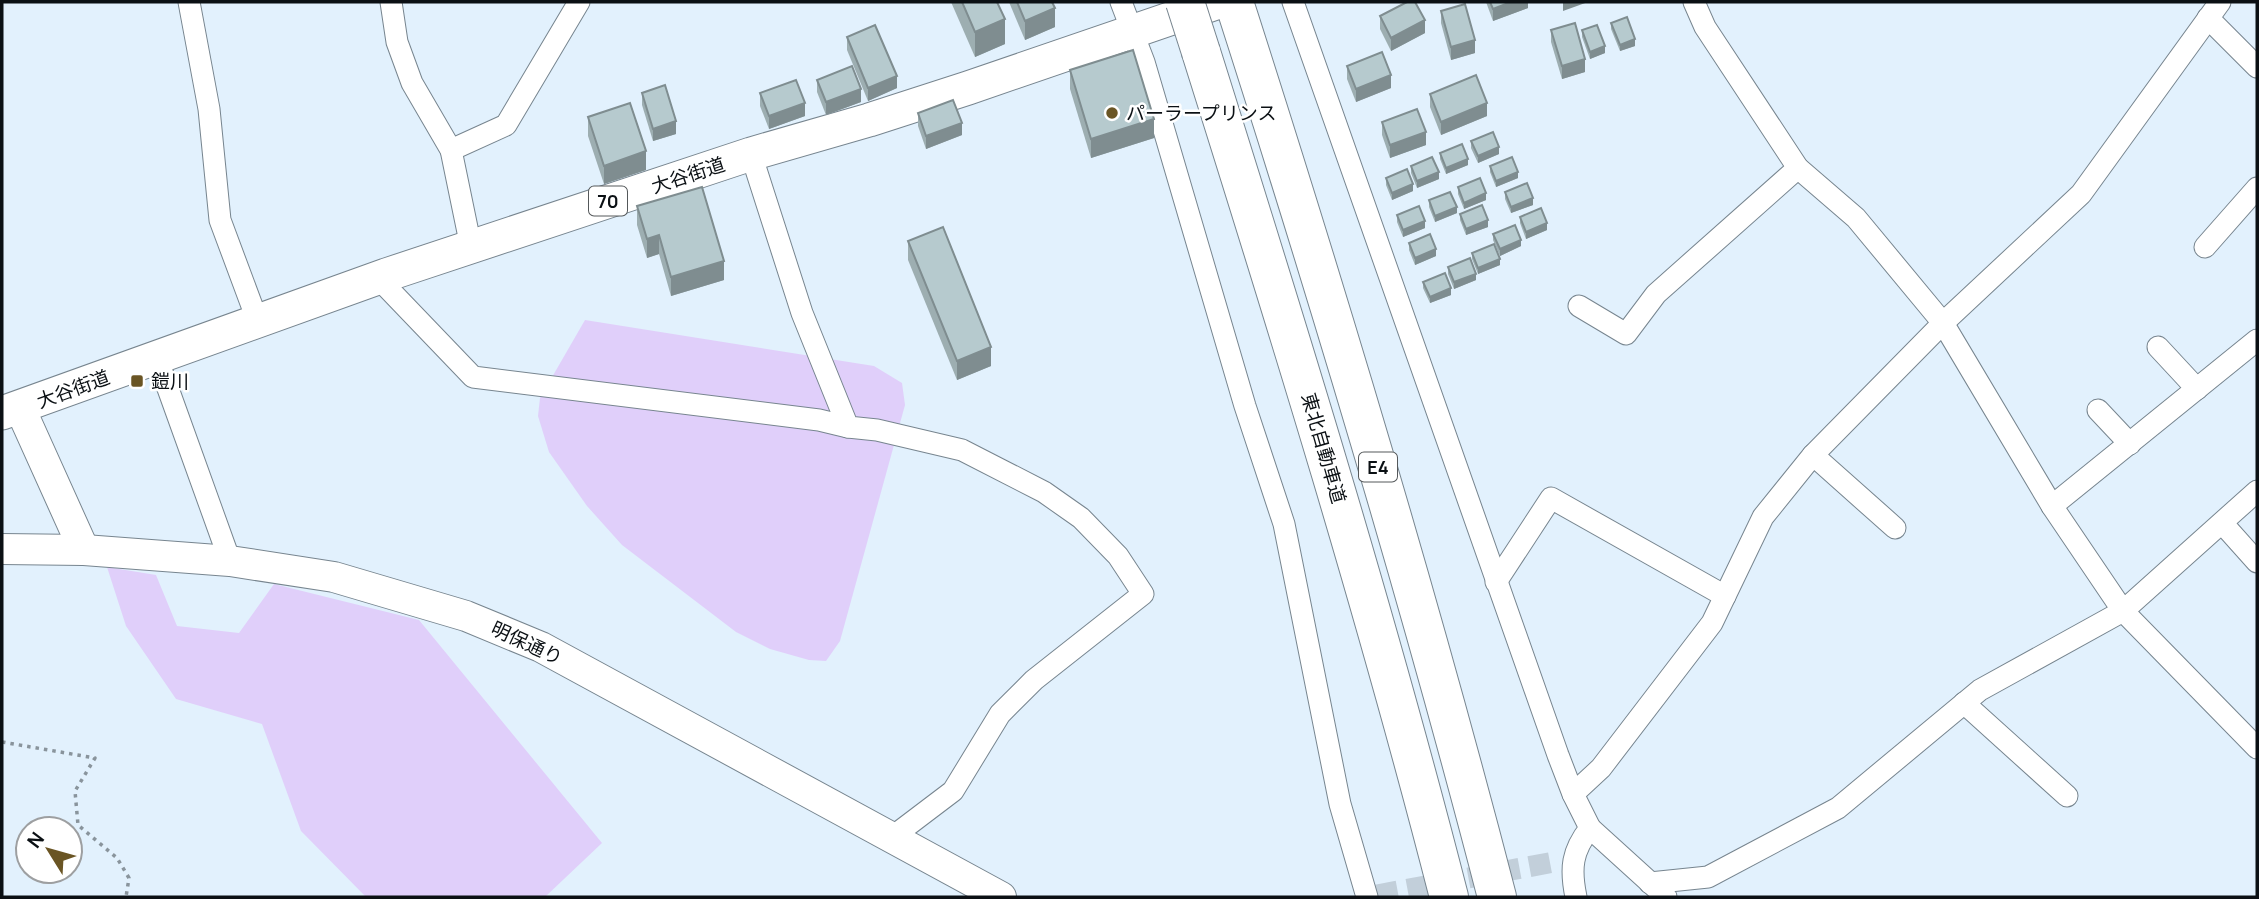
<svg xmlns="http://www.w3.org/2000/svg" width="2259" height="899" font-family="Manrope,'Noto Sans JP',sans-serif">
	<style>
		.green { fill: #e0cffa }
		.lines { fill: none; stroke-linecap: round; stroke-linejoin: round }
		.street-tunnel { stroke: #c2cfda; stroke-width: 21; stroke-dasharray: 21 10; stroke-linecap: butt }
		.street-casing { stroke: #77858f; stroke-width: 23 }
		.secondary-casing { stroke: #77858f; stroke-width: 32 }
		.primary-casing { stroke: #77858f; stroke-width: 35 }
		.highway-casing { stroke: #77858f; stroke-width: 40 }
		.path { stroke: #89949c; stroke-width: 3.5; stroke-dasharray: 3.5 5; stroke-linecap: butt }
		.street { stroke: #fff; stroke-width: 21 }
		.secondary { stroke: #fff; stroke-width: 30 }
		.primary { stroke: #fff; stroke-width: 33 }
		.highway { stroke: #fff; stroke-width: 38 }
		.highway-bridge-casing { stroke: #77858f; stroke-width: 40; stroke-linecap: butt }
		.highway-bridge { stroke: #fff; stroke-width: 38 }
		.wall { fill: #9daeb1 }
		.shaded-wall { fill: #7f8d90 }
		.building { fill: #b6cace; stroke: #7f8d90; stroke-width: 2 }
		.poi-dot { fill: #6a5524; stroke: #fff; stroke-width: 2.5 }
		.labels { text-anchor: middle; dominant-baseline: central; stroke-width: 5; stroke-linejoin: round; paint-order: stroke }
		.shield { fill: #fff; stroke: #54585a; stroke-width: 2 }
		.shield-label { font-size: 18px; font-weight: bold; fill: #0b1014 }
		.poi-label { font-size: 19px; fill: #0b1014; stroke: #fff; text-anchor: start }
		.street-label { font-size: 19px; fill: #0b1014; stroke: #fff }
	</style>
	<rect width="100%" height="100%" fill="#e2f1fd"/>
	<g class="green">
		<path d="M585 320 874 366 902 383 905 405 840 641 826 661 809 660 770 649 736 632 622 545 587 506 549 452 538 416 540 398Z"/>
		<path d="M107 567 156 575 177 626 239 633 274 584 419 620 602 843 545 897H366L301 831 262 724 176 699 126 626Z"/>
	</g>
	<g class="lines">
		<path class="street-tunnel" d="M1377 895 1554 862"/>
		<g class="street-casing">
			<g id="street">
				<path d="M189 2 209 109 220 220 258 322"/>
				<path d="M391 2 397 42 412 83 451 150 471 247"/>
				<path d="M1121 2 1144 62 1245 406 1284 524 1340 804 1367 897"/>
				<path d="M1293 2 1558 755 1573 794 1590 828C1572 851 1570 868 1576 897"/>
				<path d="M1694 2 1705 27 1798 168 1856 218 1943 323 2052 506 2123 611 2257 748"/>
				<path d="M2208 18 2257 67"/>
				<path d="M451 150 506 125 579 2"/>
				<path d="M751 154 802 313 848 427 877 430 962 450 1044 492 1081 518 1118 556 1143 594 1034 680 1000 714 953 791 891 838"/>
				<path d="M2205 247 2257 188"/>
				<path d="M378 278 473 377 819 420 848 427"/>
				<path d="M1579 306 1626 334 1656 294 1798 168"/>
				<path d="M2158 347 2197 389"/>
				<path d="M157 358 230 561"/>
				<path d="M2098 410 2130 444"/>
				<path d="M1813 455 1895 528"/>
				<path d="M2052 506 2257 340"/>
				<path d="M2223 524 2257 562"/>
				<path d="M1496 582 1551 498 1725 596"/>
				<path d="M1964 703 2067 796"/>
				<path d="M1573 794 1601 768 1712 623 1763 517 1813 455 1943 323 2081 194 2220 2"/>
				<path d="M1590 828 1666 897"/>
				<path d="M1650 883 1708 877 1838 808 1980 690 2123 611 2257 491"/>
			</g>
		</g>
		<g class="secondary-casing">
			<g id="secondary">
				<path d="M20 408 84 550"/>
				<path d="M2 549 84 550 230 561 334 577 466 616 541 647 1001 897"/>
			</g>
		</g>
		<g class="primary-casing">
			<path id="primary" d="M2 413 386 275 751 154 869 120 968 88 1219 2"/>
		</g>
		<g class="highway-casing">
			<g id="highway">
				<path d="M1234 2C1329 298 1419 596 1497 897"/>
				<path d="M1201 52C1289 332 1376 612 1449 897"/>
			</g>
		</g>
		<path class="path" d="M2 742 95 758 75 791 78 825 117 858 129 878 126 897"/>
		<use href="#street" class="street"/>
		<use href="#secondary" class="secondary"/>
		<use href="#primary" class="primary"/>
		<use href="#highway" class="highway"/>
		<g class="highway-bridge-casing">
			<path id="highway-bridge" d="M1185 2 1201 52"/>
		</g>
		<use href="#highway-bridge" class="highway-bridge"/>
	</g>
	<g class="wall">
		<path d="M951 2H997L1005 44 975 57Z"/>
		<path d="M1009 2H1052L1055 27 1025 40Z"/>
		<path d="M1486 2H1528V8L1493 21Z"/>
		<path d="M1441 11 1475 53 1451 60 1441 23Z"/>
		<path d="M1380 16 1425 33 1391 51 1380 29Z"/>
		<path d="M1611 23 1635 46 1620 51 1611 29Z"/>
		<path d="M1551 30 1585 72 1562 79 1551 42Z"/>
		<path d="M1582 30 1605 53 1590 59 1582 37Z"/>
		<path d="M847 37 897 88 868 101 847 50Z"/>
		<path d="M1347 66 1391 88 1356 102 1347 79Z"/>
		<path d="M1070 70 1154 138 1091 158 1070 89Z"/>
		<path d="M817 80 861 102 826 115 817 92Z"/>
		<path d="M642 93 676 134 653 141 642 105Z"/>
		<path d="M760 93 805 116 769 129 760 106Z"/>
		<path d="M1430 94 1487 116 1441 135 1430 107Z"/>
		<path d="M918 113 962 135 926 149 918 126Z"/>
		<path d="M588 117 646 170 604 184 588 136Z"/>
		<path d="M1382 122 1426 145 1390 158 1382 135Z"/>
		<path d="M1471 141 1499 154 1478 163 1471 148Z"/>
		<path d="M1440 153 1468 165 1446 174 1440 159Z"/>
		<path d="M1411 166 1439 179 1417 188 1411 173Z"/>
		<path d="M1490 166 1518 178 1496 187 1490 172Z"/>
		<path d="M1386 178 1413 191 1392 200 1386 185Z"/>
		<path d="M1458 187 1486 200 1464 209 1458 194Z"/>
		<path d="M1505 192 1533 205 1511 213 1505 199Z"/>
		<path d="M1429 200 1457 213 1435 222 1429 207Z"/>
		<path d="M637 206 724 280 671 296 659 254 647 258 637 225Z"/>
		<path d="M1460 214 1488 227 1466 235 1460 220Z"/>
		<path d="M1397 215 1425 228 1403 237 1397 222Z"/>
		<path d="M1520 217 1547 230 1526 239 1520 223Z"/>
		<path d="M1493 234 1521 246 1500 256 1493 240Z"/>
		<path d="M908 241 991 366 957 380 908 260Z"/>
		<path d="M1409 243 1436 256 1415 265 1409 250Z"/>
		<path d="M1472 253 1500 265 1478 274 1472 259Z"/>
		<path d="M1448 267 1476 280 1454 289 1448 274Z"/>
		<path d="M1423 282 1451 295 1430 303 1423 288Z"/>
	</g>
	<g class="shaded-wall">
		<path d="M1511 2H1528V8L1493 21V9Z"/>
		<path d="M1563 2H1588L1563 11Z"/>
		<path d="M1055 8V27L1025 40V21Z"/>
		<path d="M1005 19V44L975 57V32Z"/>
		<path d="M1425 20V33L1391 51V38Z"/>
		<path d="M1635 39V46L1620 51V45Z"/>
		<path d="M1475 40V53L1451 60V47Z"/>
		<path d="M1605 46V53L1590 59V52Z"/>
		<path d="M1585 59V72L1562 79V66Z"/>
		<path d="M1391 75V88L1356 102V89Z"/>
		<path d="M897 76V88L868 101V88Z"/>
		<path d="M861 89V102L826 115V102Z"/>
		<path d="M805 103V116L769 129V116Z"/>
		<path d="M1487 103V116L1441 135V122Z"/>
		<path d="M1154 119V138L1091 158V139Z"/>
		<path d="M676 121V134L653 141V129Z"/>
		<path d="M962 123V135L926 149V136Z"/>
		<path d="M1426 132V145L1390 158V145Z"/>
		<path d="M1499 147V154L1478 163V156Z"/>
		<path d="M646 151V170L604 184V166Z"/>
		<path d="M1468 159V165L1446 174V168Z"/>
		<path d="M1439 172V179L1417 188V181Z"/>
		<path d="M1518 172V178L1496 187V181Z"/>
		<path d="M1413 184V191L1392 200V193Z"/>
		<path d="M1486 193V200L1464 209V203Z"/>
		<path d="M1533 198V205L1511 213V207Z"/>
		<path d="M1457 207V213L1435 222V216Z"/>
		<path d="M1488 220V227L1466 235V229Z"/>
		<path d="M1425 221V228L1403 237V230Z"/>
		<path d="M1547 223V230L1526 239V232Z"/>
		<path d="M659 235V254L647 258V239Z"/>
		<path d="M1521 240V246L1500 256V249Z"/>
		<path d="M1436 249V256L1415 265V258Z"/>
		<path d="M1500 259V265L1478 274V268Z"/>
		<path d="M724 261V280L671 296V277Z"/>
		<path d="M1476 274V280L1454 289V282Z"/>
		<path d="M1451 288V295L1430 303V297Z"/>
		<path d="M991 347V366L957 380V361Z"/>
	</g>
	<g class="building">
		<path d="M962 2H997L1005 19 975 32Z"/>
		<path d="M1017 2H1052L1055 8 1025 21Z"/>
		<path d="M1407 2H1415L1425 20 1391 38 1380 16Z"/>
		<path d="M1490 2H1511L1493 9Z"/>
		<path d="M1465 4 1475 40 1451 47 1441 11Z"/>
		<path d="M1627 17 1635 39 1620 45 1611 23Z"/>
		<path d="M1575 23 1585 59 1562 66 1551 30Z"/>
		<path d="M875 25 897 76 868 88 847 37Z"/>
		<path d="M1597 25 1605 46 1590 52 1582 30Z"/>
		<path d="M1133 50 1154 119 1091 139 1070 70Z"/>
		<path d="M1382 52 1391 75 1356 89 1347 66Z"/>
		<path d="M852 66 861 89 826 102 817 80Z"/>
		<path d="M1476 75 1487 103 1441 122 1430 94Z"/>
		<path d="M796 80 805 103 769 116 760 93Z"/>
		<path d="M665 85 676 121 653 129 642 93Z"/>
		<path d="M953 100 962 123 926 136 918 113Z"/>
		<path d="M630 103 646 151 604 166 588 117Z"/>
		<path d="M1417 109 1426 132 1390 145 1382 122Z"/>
		<path d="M1493 132 1499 147 1478 156 1471 141Z"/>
		<path d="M1462 144 1468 159 1446 168 1440 153Z"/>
		<path d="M1432 157 1439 172 1417 181 1411 166Z"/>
		<path d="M1512 157 1518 172 1496 181 1490 166Z"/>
		<path d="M1407 169 1413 184 1392 193 1386 178Z"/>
		<path d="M1480 178 1486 193 1464 203 1458 187Z"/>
		<path d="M1527 183 1533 198 1511 207 1505 192Z"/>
		<path d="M702 187 724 261 671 277 659 235 647 239 637 206Z"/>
		<path d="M1450 192 1457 207 1435 216 1429 200Z"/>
		<path d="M1482 205 1488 220 1466 229 1460 214Z"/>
		<path d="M1419 206 1425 221 1403 230 1397 215Z"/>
		<path d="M1541 208 1547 223 1526 232 1520 217Z"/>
		<path d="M1515 225 1521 240 1500 249 1493 234Z"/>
		<path d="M943 227 991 347 957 361 908 241Z"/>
		<path d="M1430 234 1436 249 1415 258 1409 243Z"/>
		<path d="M1494 244 1500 259 1478 268 1472 253Z"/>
		<path d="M1470 258 1476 274 1454 282 1448 267Z"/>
		<path d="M1445 273 1451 288 1430 297 1423 282Z"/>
	</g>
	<g class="poi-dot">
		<circle cx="1112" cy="113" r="7"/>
		<rect x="130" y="374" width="14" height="14" rx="3.5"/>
	</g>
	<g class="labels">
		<g class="shield">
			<rect x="589" y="186.5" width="38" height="29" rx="5"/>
			<rect x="1359" y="452.5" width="38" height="29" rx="5"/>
		</g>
		<g class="shield-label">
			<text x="608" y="201">70</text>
			<text x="1378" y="467">E4</text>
		</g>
		<g class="poi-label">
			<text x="1126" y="113">パーラープリンス</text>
			<text x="151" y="381">鎧川</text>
		</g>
		<g class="street-label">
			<text transform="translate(688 175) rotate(-18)">大谷街道</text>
			<text transform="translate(73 389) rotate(-20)">大谷街道</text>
			<text transform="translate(1324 448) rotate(74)">東北自動車道</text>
			<text transform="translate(527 643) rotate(25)">明保通り</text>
		</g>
	</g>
	<rect width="2259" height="899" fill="none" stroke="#0b1014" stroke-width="7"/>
	<g transform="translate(49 850) rotate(307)"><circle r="33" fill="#ffffff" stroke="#9d9fa1" stroke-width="2"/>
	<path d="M0-5L12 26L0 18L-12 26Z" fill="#6a5524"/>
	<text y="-10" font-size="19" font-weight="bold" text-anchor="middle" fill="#0b1014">N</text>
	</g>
</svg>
